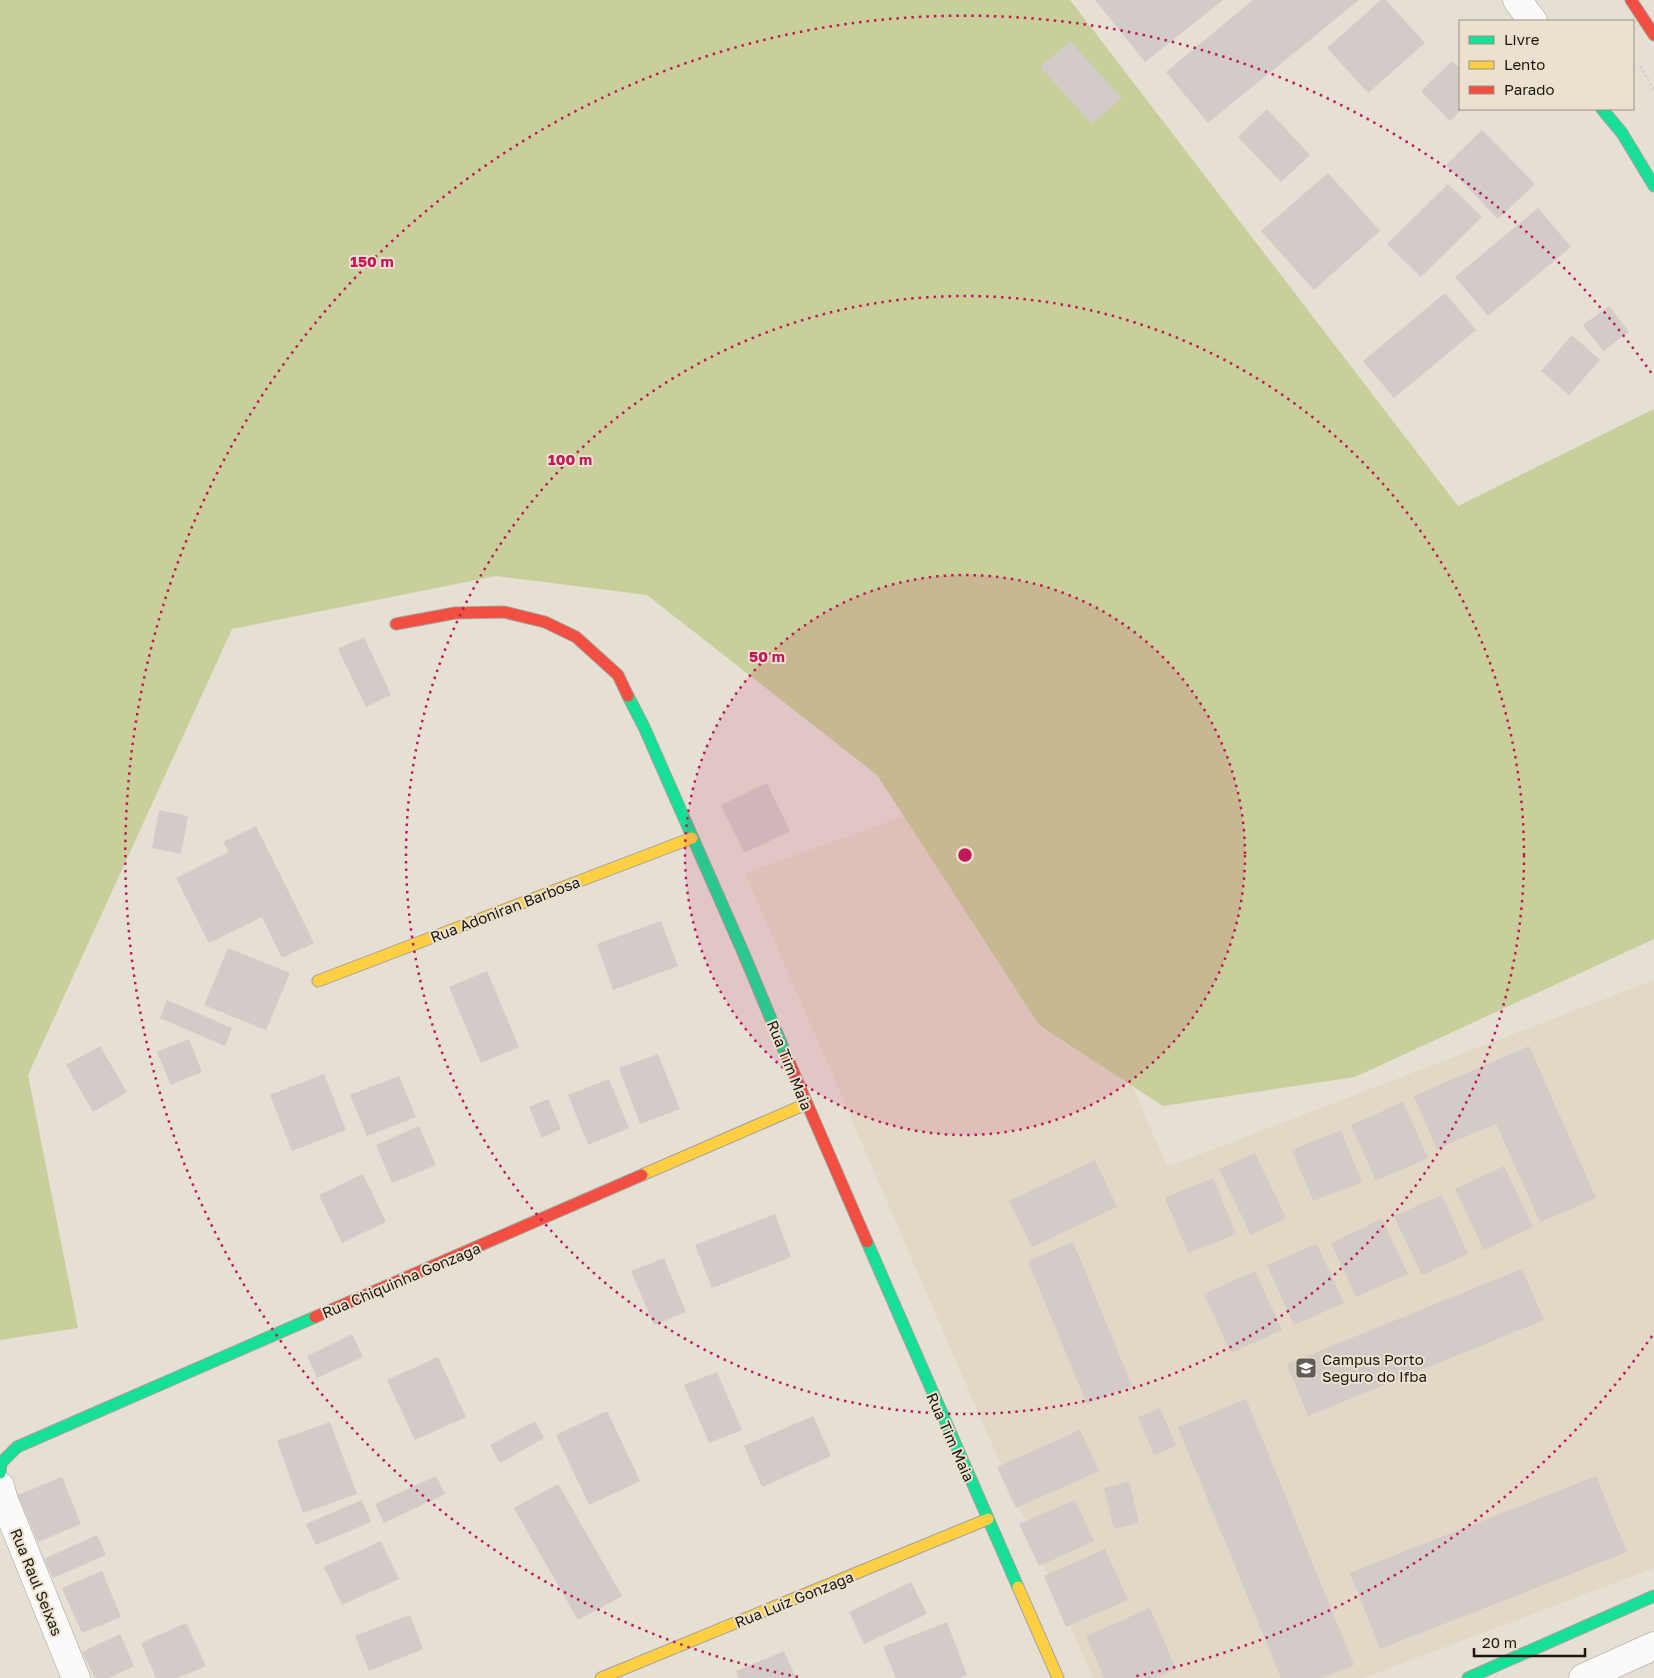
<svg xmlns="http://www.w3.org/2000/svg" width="1654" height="1678" font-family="'Golos Text',sans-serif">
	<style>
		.built { fill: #e2d8c5 }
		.green { fill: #c8cf9a }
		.building { fill: #d2cbc8 }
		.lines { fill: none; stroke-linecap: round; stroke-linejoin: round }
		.street-casing { stroke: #a6a199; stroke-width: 29 }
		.fast-casing { stroke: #a6a199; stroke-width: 13 }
		.slow-casing { stroke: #a6a199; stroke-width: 13 }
		.jam-casing { stroke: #a6a199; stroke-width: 13 }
		.path { stroke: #d3d1cf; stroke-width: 3; stroke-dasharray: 2.5 2.5; stroke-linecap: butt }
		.street { stroke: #fbfaf9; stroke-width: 28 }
		.fast { stroke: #16e098; stroke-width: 11 }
		.slow { stroke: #ffcf43; stroke-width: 11 }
		.jam { stroke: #f24e42; stroke-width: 11 }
		.ring { fill: none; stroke: #c2185b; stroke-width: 2.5; stroke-dasharray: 2.5 5 }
		.labels { text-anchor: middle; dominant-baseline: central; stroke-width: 4; stroke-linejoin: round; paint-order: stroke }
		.street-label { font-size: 15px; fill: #1b1710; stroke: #ebe1ce }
		.poi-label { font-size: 15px; fill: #1b1710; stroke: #ebe1ce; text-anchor: start }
		.centre { fill: #c2185b; stroke: #ebe1ce; stroke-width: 2.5 }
		.ring-label { font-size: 15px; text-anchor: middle; font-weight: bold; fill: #c2185b; stroke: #ebe1ce; stroke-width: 4; stroke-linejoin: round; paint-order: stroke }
	</style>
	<rect width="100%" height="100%" fill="#e5dfd4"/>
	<path class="built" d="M1002 781 1167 1167 1654 980V1568L1363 1678H1093L745 873Z"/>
	<path class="green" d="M0 0H1070L1458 506 1654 409V939L1355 1077 1163 1106 1039 1025 877 775 647 595 496 576 232 629 28 1075 78 1328 0 1340Z"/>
	<g class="building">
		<path d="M1095 0H1223L1145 62Z"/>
		<path d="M1253 0H1359L1208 123 1166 72Z"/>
		<path d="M1381 0H1386L1425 43 1368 93 1327 48Z"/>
		<path d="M1070 41 1122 98 1092 124 1040 67Z"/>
		<path d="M1452 61 1460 69V109H1462L1450 121 1421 91Z"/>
		<path d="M1267 109 1310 155 1281 182 1238 137Z"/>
		<path d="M1482 130 1535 184 1498 219 1446 165Z"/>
		<path d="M1328 173 1380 231 1314 290 1261 231Z"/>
		<path d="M1448 184 1482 217 1421 277 1387 244Z"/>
		<path d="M1538 208 1571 247 1488 316 1455 277Z"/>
		<path d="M1445 293 1476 330 1394 398 1363 361Z"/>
		<path d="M1609 306 1629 332 1603 351 1583 325Z"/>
		<path d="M1572 335 1600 360 1569 395 1541 371Z"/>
		<path d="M364 637 391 695 366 707 338 649Z"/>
		<path d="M767 783 790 831 744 853 721 805Z"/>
		<path d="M159 810 188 816 181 854 152 848Z"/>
		<path d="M256 826 314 943 282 958 262 917 209 943 176 878 229 852 223 842Z"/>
		<path d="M661 921 678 966 613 990 597 944Z"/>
		<path d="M228 948 290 973 266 1030 204 1005Z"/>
		<path d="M487 971 519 1047 481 1063 449 987Z"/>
		<path d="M167 1000 232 1028 225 1046 160 1018Z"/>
		<path d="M189 1039 202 1072 171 1085 157 1052Z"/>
		<path d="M100 1046 127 1092 93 1112 66 1065Z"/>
		<path d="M1529 1046 1596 1198 1540 1222 1496 1124 1437 1149 1414 1096Z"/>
		<path d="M658 1054 680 1109 640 1124 619 1068Z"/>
		<path d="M324 1074 346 1130 292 1151 270 1095Z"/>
		<path d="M399 1076 416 1117 367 1136 350 1095Z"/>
		<path d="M609 1079 629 1128 588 1145 568 1095Z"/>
		<path d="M548 1099 561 1129 542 1138 529 1107Z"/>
		<path d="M1403 1102 1428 1158 1376 1181 1351 1125Z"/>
		<path d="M419 1126 436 1165 392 1183 376 1145Z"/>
		<path d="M1341 1130 1362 1182 1313 1201 1292 1150Z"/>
		<path d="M1255 1153 1286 1218 1251 1235 1219 1169Z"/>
		<path d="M1095 1160 1117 1207 1032 1247 1009 1201Z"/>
		<path d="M1504 1166 1533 1227 1484 1250 1455 1189Z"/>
		<path d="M363 1174 386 1222 342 1243 319 1195Z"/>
		<path d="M1213 1178 1236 1234 1188 1253 1165 1198Z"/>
		<path d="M1442 1195 1468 1254 1422 1275 1394 1216Z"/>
		<path d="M775 1214 791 1257 712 1288 695 1245Z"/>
		<path d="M1382 1219 1408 1274 1356 1297 1331 1243Z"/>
		<path d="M1073 1242 1132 1386 1087 1404 1028 1261Z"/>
		<path d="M1317 1244 1344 1303 1294 1325 1267 1265Z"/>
		<path d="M664 1258 686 1312 654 1325 631 1271Z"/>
		<path d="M1522 1269 1544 1320 1308 1416 1287 1364Z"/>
		<path d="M1255 1271 1282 1330 1231 1353 1204 1294Z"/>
		<path d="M352 1334 363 1357 317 1378 307 1356Z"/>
		<path d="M438 1357 466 1417 415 1440 387 1380Z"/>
		<path d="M717 1372 742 1430 709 1443 684 1385Z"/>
		<path d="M1246 1399 1354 1665 1321 1678H1281L1178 1427Z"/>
		<path d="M1160 1408 1176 1446 1154 1455 1138 1417Z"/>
		<path d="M607 1411 640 1481 589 1505 556 1435Z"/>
		<path d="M813 1416 831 1456 762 1487 744 1446Z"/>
		<path d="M535 1421 544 1438 500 1463 490 1445Z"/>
		<path d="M330 1422 357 1494 303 1513 277 1441Z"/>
		<path d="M1080 1430 1099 1471 1016 1508 997 1467Z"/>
		<path d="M436 1476 445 1494 384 1523 375 1504Z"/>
		<path d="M1596 1476 1627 1552 1380 1649 1350 1573Z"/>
		<path d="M62 1477 81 1524 38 1542 18 1495Z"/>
		<path d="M1129 1482 1139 1523 1114 1529 1104 1488Z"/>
		<path d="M558 1484 622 1596 578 1620 514 1508Z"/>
		<path d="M362 1500 371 1522 316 1545 306 1524Z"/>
		<path d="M1075 1500 1094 1541 1039 1566 1019 1524Z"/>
		<path d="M97 1535 106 1555 53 1578 44 1559Z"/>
		<path d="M381 1541 399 1579 342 1605 324 1567Z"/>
		<path d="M1105 1549 1128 1600 1066 1627 1044 1576Z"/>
		<path d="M102 1571 121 1617 82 1633 62 1588Z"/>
		<path d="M911 1582 927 1614 864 1644 849 1612Z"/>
		<path d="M1150 1608 1176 1669 1155 1678H1104L1086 1636Z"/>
		<path d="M410 1615 423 1649 369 1671 355 1636Z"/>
		<path d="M947 1622 967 1675 961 1678H896L883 1647Z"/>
		<path d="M186 1623 206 1666 178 1678H156L141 1643Z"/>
		<path d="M120 1634 134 1666 109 1678H95L82 1652Z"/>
		<path d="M784 1651 796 1678H739L736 1671Z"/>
	</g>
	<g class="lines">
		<g class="street-casing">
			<g id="street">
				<path d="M1517 0 1533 21"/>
				<path d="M0 1486 4 1500 76 1678"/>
				<path d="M1583 1678 1654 1646"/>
			</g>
		</g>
		<g class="fast-casing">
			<g id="fast">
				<path d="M1602 109 1622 133 1654 186"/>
				<path d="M628 696 644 727 743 952 786 1055"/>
				<path d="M867 1242 1018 1587"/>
				<path d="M0 1473 1 1463 17 1447 315 1317"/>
				<path d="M1468 1678 1654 1596"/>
			</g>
		</g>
		<g class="slow-casing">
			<g id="slow">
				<path d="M318 981 692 838"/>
				<path d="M642 1175 806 1104"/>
				<path d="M1018 1587 1058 1678"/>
				<path d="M601 1678 988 1519"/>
			</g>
		</g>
		<g class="jam-casing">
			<g id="jam">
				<path d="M1631 0 1654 35"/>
				<path d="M396 624 455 613 504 612 545 622 576 637 618 675 628 696"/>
				<path d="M786 1055 867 1242"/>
				<path d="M315 1317 642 1175"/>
			</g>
		</g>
		<path class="path" d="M1640 66 1654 90"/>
		<use href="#street" class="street"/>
		<use href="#fast" class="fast"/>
		<use href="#slow" class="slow"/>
		<use href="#jam" class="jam"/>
	</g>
	<circle cx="965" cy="855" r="280" fill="#c2185b" fill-opacity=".12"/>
	<g class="ring">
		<circle cx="965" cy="855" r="280"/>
		<circle cx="965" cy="855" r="559"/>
		<path d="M1652 1336A839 839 0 0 1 1132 1677M798 1677A839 839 0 1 1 1652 374"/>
	</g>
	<defs>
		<g id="school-square" transform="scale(1.125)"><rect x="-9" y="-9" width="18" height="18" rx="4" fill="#625d55" stroke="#ebe1ce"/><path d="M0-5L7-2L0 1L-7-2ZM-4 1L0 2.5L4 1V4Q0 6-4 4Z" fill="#fff"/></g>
	</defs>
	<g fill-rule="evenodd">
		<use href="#school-square" x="1306" y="1368"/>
	</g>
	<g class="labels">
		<g class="street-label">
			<text transform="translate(505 909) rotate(-21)">Rua Adoniran Barbosa</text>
			<text transform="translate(790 1065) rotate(68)">Rua Tim Maia</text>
			<text transform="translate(401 1280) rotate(-23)">Rua Chiquinha Gonzaga</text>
			<text transform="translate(951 1437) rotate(66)">Rua Tim Maia</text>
			<text transform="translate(37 1582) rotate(68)">Rua Raul Seixas</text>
			<text transform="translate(794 1599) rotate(-22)">Rua Luiz Gonzaga</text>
		</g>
		<g class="poi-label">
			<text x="1322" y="1359">Campus Porto<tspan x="1322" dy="17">Seguro do Ifba</tspan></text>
		</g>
	</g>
	<circle cx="965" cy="855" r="8" class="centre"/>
	<g class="ring-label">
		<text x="372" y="267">150 m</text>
		<text x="570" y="465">100 m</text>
		<text x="767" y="662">50 m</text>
	</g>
	<rect x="1459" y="20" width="175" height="90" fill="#ebe1ce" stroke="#989082"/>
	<rect x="1469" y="36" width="25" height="8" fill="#16e098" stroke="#989082"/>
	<text x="1504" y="45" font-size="15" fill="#1b1710">Livre</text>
	<rect x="1469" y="61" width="25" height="8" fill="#ffcf43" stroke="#989082"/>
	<text x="1504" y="70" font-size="15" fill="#1b1710">Lento</text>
	<rect x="1469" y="86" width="25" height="8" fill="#f24e42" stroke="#989082"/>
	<text x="1504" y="95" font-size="15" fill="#1b1710">Parado</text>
	<path d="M1474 1648v8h111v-8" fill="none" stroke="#1b1710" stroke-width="2.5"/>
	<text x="1482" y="1648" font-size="15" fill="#1b1710" stroke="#ebe1ce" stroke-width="4" paint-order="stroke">20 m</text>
</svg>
